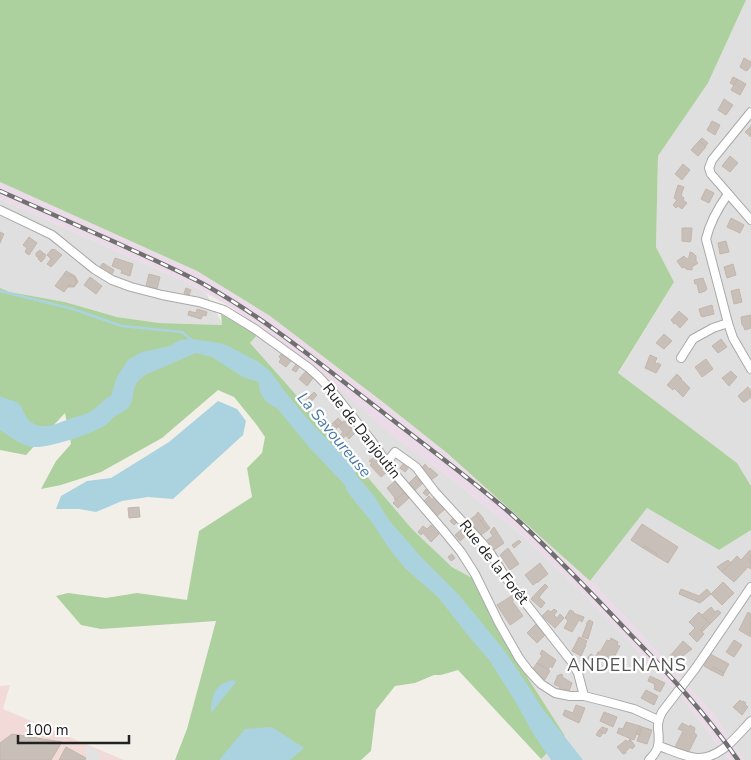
<svg xmlns="http://www.w3.org/2000/svg" width="751" height="760" font-family="'Nunito Sans',sans-serif">
	<style>
		.residential { fill: #e0dfdf }
		.commercial { fill: #f2dad9 }
		.industrial { fill: #ebdbe8 }
		.forest { fill: #add19e }
		.parking { fill: #e2e2e2 }
		.water { fill: #aad3df }
		.lines { fill: none; stroke-linecap: round; stroke-linejoin: round }
		.stream { stroke: #aad3df; stroke-width: 2.5 }
		.building { fill: #c7bfb8; stroke: #c4b6ab }
		.minor-casing { stroke: #a9a9a9; stroke-width: 10 }
		.minor { stroke: #fff; stroke-width: 8 }
		.rail-casing { stroke: #707070; stroke-width: 4.5 }
		.rail { stroke: #fff; stroke-width: 2.5; stroke-dasharray: 8; stroke-linecap: butt }
		.labels { text-anchor: middle; dominant-baseline: central; stroke-width: 4.5; stroke-linejoin: round; paint-order: stroke }
		.street-label { font-size: 15px; fill: #222; stroke: #fff }
		.water-label { font-size: 16px; font-style: italic; fill: #4a7aab; stroke: #fff }
		.quarter-label { font-size: 18px; letter-spacing: 1px; fill: #555; stroke: #fff }
	</style>
	<rect width="100%" height="100%" fill="#f2efe9"/>
	<g class="residential">
		<path d="M746 0H751V486L737 463 618 374 674 282 656 247 658 156 708 83Z"/>
		<path d="M0 199 186 282 206 293 223 325 159 323 117 317 65 302 10 292 0 288Z"/>
		<path d="M262 328 317 369 393 435 453 480 522 535 583 593 677 692 702 723 729 760H540L565 736 499 633 474 579 452 567 412 529 329 432 249 343Z"/>
		<path d="M647 508 719 550 751 530V760H744L712 713 627 619 590 581Z"/>
	</g>
	<path class="commercial" d="M10 685 3 709 124 760H0V686Z"/>
	<path class="industrial" d="M0 182 197 271 270 316 384 403 447 453 590 581 627 619 712 713 744 760H729L702 723 677 692 583 593 522 535 453 480 392 435 317 369 234 309 186 282 0 199Z"/>
	<g class="forest">
		<path d="M0 0H746L708 83 658 156 656 247 674 282 618 373 737 463 751 486V530L719 550 647 508 590 581 447 453 384 403 270 316 197 271 0 182Z"/>
		<path d="M0 288 10 292 65 302 117 317 159 323 222 325 221 314 257 335 250 343 329 432 412 529 452 567 474 579 499 633 565 736 541 759 458 670 441 675H434L415 683 395 686 376 710 371 751 361 760H175L187 729 216 621 101 629 81 625 56 596 68 593 106 598 137 593 187 600 199 531 252 497 247 468 262 453 265 437 256 424 234 397 218 390 162 438 101 472 61 485 41 489 56 461 71 444 65 413 26 455 0 450Z"/>
	</g>
	<path class="parking" d="M87 745 102 755 99 760H85Z"/>
	<g class="water">
		<path d="M192 339 219 343 228 346 257 361 270 371 286 393 312 424 348 461 353 468 356 475 375 497 388 519 421 557 459 595 504 650 525 681 542 708 583 760H551L534 735 515 701 490 661 471 639 438 597 406 569 391 551 371 521 349 494 344 484 309 447 277 408C266 404 258 394 259 382L243 377 212 357 196 353 145 375C127 388 138 396 128 408 124 412 120 413 115 416 112 418 110 422 107 424 96 433 49 448 34 447 22 447 10 436 0 430V396C5 399 13 400 18 403 22 405 24 417 31 422 44 432 59 422 72 418 78 416 84 415 90 412 98 407 104 399 111 396L117 377 128 360 142 352 170 346 180 340Z"/>
		<path d="M218 401 237 409 246 421 243 435 173 499 148 497 122 501 96 512 79 509H56L61 496 87 481 111 478 169 442Z"/>
		<path d="M233 680 236 682 211 713C211 703 212 691 222 684 225 682 230 681 233 680Z"/>
		<path d="M272 727 304 748 290 760H219L245 729Z"/>
	</g>
	<g class="lines">
		<path class="stream" d="M0 291 73 309 122 326 182 332 193 341"/>
	</g>
	<g class="building">
		<path d="M744 58 751 62V65L748 70 746 71 740 67Z"/>
		<path d="M733 77 737 79 734 85 730 83Z"/>
		<path d="M737 79 746 84 740 95 731 90Z"/>
		<path d="M724 99 733 105 726 115 718 110Z"/>
		<path d="M712 121 720 125 715 135 707 130Z"/>
		<path d="M751 126V137L745 132Z"/>
		<path d="M702 138 708 143 705 147 699 141Z"/>
		<path d="M699 141 706 147 698 156 691 150Z"/>
		<path d="M730 156 738 163 730 172 722 166Z"/>
		<path d="M683 164 690 170 682 180 675 174Z"/>
		<path d="M678 185 684 187 681 195 684 198 683 200 687 203 682 209 678 206 676 208 673 205 677 200 674 198Z"/>
		<path d="M706 189 714 193 709 203 701 199Z"/>
		<path d="M731 218 744 225 740 233 727 227Z"/>
		<path d="M682 228H692L691 240 690 242 682 241Z"/>
		<path d="M0 232 4 234 0 243Z"/>
		<path d="M29 237 37 243 29 255 25 252 27 248 23 245Z"/>
		<path d="M726 241 729 252 720 254 718 243Z"/>
		<path d="M52 249 53 250 54 249 62 255 51 267 47 264 51 259 47 255Z"/>
		<path d="M40 250 43 253 39 258 36 256V253Z"/>
		<path d="M690 252 693 253 696 256V261L698 263 692 267V270L686 269 684 267 682 268 677 261 684 256 687 259 689 257Z"/>
		<path d="M43 253 46 255 44 259 41 262 38 259Z"/>
		<path d="M115 258 133 264 130 276 121 273 122 270 112 266Z"/>
		<path d="M103 263 114 270 111 276 99 268Z"/>
		<path d="M733 264 736 275 727 278 724 267Z"/>
		<path d="M66 271 75 276 78 282 74 287H67L69 285 74 286 76 282 74 277 70 275 69 277 64 274Z"/>
		<path d="M64 274 69 277 70 275 74 277 76 282 74 286 69 285 64 292 55 286Z"/>
		<path d="M149 274 160 277 157 289 146 286Z"/>
		<path d="M90 277 102 286 96 294 84 285Z"/>
		<path d="M703 278 707 289 705 291 699 293 697 284H695L694 280Z"/>
		<path d="M186 288 191 290 189 295 184 293Z"/>
		<path d="M739 289 742 302 734 304 731 291Z"/>
		<path d="M712 305 714 314 702 317 701 316 699 309Z"/>
		<path d="M197 309 207 312 206 316 203 315 201 319 188 315 189 311 196 313Z"/>
		<path d="M679 311 688 319 680 328 675 323 674 324 671 320Z"/>
		<path d="M751 315V328L745 330 743 325H742L741 317Z"/>
		<path d="M664 334 672 341 664 349 656 343Z"/>
		<path d="M721 339 727 347 718 353 712 346Z"/>
		<path d="M281 354 291 361 286 367 279 362 281 359 279 357Z"/>
		<path d="M650 355 657 358 655 362 656 364 658 363 661 365 656 373 645 368Z"/>
		<path d="M706 359 713 369 702 377 695 367Z"/>
		<path d="M296 364 299 367 296 372 292 370Z"/>
		<path d="M306 371 313 378 307 386 299 379Z"/>
		<path d="M731 371 737 377 729 386 722 378Z"/>
		<path d="M677 374 682 379 681 380 684 382 690 388 683 397 674 388 673 390 667 385Z"/>
		<path d="M748 387 751 391V397L745 402H743L738 396Z"/>
		<path d="M314 392 317 395 310 403 306 400Z"/>
		<path d="M338 418 342 422 338 426 334 422Z"/>
		<path d="M345 420 353 430 343 438 340 435 343 432 338 426Z"/>
		<path d="M334 422 338 427 334 431 329 426Z"/>
		<path d="M352 430 355 433 349 439 346 435Z"/>
		<path d="M374 457 387 472 381 477 370 465 372 463 369 461Z"/>
		<path d="M404 463 409 467 405 472 400 468Z"/>
		<path d="M425 464 429 469 430 468 438 475 431 480 421 469Z"/>
		<path d="M418 475 424 482 422 484 415 477Z"/>
		<path d="M415 477 422 484 415 490 409 483Z"/>
		<path d="M395 481 404 493 395 500 394 499 395 498 387 488Z"/>
		<path d="M426 489 430 492 427 496 423 493Z"/>
		<path d="M404 493 409 498 398 508 393 503Z"/>
		<path d="M429 496 432 500 434 497 445 509 437 516 423 502Z"/>
		<path d="M139 507 140 517 129 518 128 508Z"/>
		<path d="M478 512 484 519 481 521 476 515Z"/>
		<path d="M476 515 488 530 481 535 478 531 477 532 474 529 475 528 469 520Z"/>
		<path d="M453 518 457 522 454 525 450 521Z"/>
		<path d="M483 519 490 528 488 530 481 521Z"/>
		<path d="M642 524 678 547 668 563 656 556 657 554 644 546 643 548 631 540Z"/>
		<path d="M431 525 439 534 431 542 423 533 421 535 418 532 423 526 427 529Z"/>
		<path d="M494 527 504 543 494 550 487 540 493 536 490 532Z"/>
		<path d="M462 529 468 534 460 541 455 535Z"/>
		<path d="M519 540 521 542 514 548 512 545Z"/>
		<path d="M644 546 657 554 656 556 643 548Z"/>
		<path d="M508 548 519 564 510 570 500 555Z"/>
		<path d="M750 550 751 569 748 567 734 582 722 572 737 556 741 560Z"/>
		<path d="M452 554 455 558 451 561 448 557Z"/>
		<path d="M728 560 731 563 722 572 717 567Z"/>
		<path d="M540 563 548 574 537 583V582L533 585 525 575Z"/>
		<path d="M723 582 734 593 722 605 711 594Z"/>
		<path d="M545 584 548 587 544 591 541 588Z"/>
		<path d="M541 588 544 591 539 597 545 603 541 608 531 599Z"/>
		<path d="M681 589 699 596 707 589 711 594 700 603 679 594Z"/>
		<path d="M513 595 515 599 512 601 523 616 510 625 497 605Z"/>
		<path d="M711 607 715 612 718 610 721 613 710 624 702 615Z"/>
		<path d="M554 609 557 611 554 615 557 618 560 614 564 618 555 628 542 616 548 610 551 612Z"/>
		<path d="M570 610 574 612 573 613 584 617 582 622 579 620 572 632 564 628 568 621 565 618Z"/>
		<path d="M699 612 708 622 700 630 704 634 697 642 689 634 695 628 689 622Z"/>
		<path d="M748 612 751 614V630L750 632 751 633V637L739 630Z"/>
		<path d="M589 620 593 622 588 639 582 637 587 624H586Z"/>
		<path d="M538 622 547 633 537 643 527 633Z"/>
		<path d="M708 622 710 624 702 632 700 630Z"/>
		<path d="M579 637 587 641 585 645H586L581 656 572 651Z"/>
		<path d="M611 638 618 642 617 645 620 646 611 663 596 656 598 652H600L607 640 610 641Z"/>
		<path d="M734 640 742 645 734 657 726 652Z"/>
		<path d="M683 641 692 649 684 655 677 664 669 657Z"/>
		<path d="M542 650 556 660 552 668 550 666 548 670 537 663 542 656 540 654Z"/>
		<path d="M591 654 596 658 589 667 584 662Z"/>
		<path d="M710 654 729 664 724 673 713 667 711 670 704 666Z"/>
		<path d="M537 663 550 671 544 681 532 670Z"/>
		<path d="M713 667 724 673 723 676 711 670Z"/>
		<path d="M560 674 563 675 562 677 572 683 569 691 564 689 563 691 559 689 560 687 554 684 558 675 559 676Z"/>
		<path d="M650 676 665 683 660 692 654 689 655 686H654L655 684 648 681Z"/>
		<path d="M646 690 658 696 654 705 641 698Z"/>
		<path d="M740 700 742 702 743 701 746 703 745 704 748 707 742 715 733 707Z"/>
		<path d="M576 705 585 708 579 723 566 717 563 715 565 710 573 713Z"/>
		<path d="M604 712 617 717 613 727 600 721Z"/>
		<path d="M626 722 640 726 634 740 617 733 619 728 623 729Z"/>
		<path d="M682 723 690 727V725L695 728 694 733 697 735 688 753 675 747 683 731 678 729Z"/>
		<path d="M640 726 642 727 639 735 636 734Z"/>
		<path d="M602 727 608 729 605 734 599 730Z"/>
		<path d="M642 727 652 730 647 744 637 741Z"/>
		<path d="M599 730 603 733 600 737 596 735Z"/>
		<path d="M12 734 62 742 51 760H0V743Z"/>
		<path d="M630 739 635 746 632 749 631 747 626 751V753L623 754 617 747 626 740 627 742Z"/>
		<path d="M66 747 86 758 85 760H59Z"/>
	</g>
	<g class="lines">
		<g class="minor-casing">
			<g id="minor">
				<path d="M751 112 712 160 709 168 711 174 751 220"/>
				<path d="M728 194C718 208 710 222 706 239L728 323 733 338 751 369"/>
				<path d="M0 210 52 235 94 269 112 280 131 287 162 295 199 302 224 310 255 329 309 368 319 377 332 391 371 440 394 473 443 530 461 552 475 574 499 623 519 658 528 670 541 684 555 693 570 696H584L604 701 634 709 658 720"/>
				<path d="M681 358 693 339 713 328 728 323"/>
				<path d="M386 463 395 452 416 467 435 492 483 544 491 554 506 578 571 661 578 673 584 696"/>
				<path d="M658 747H662C673 751 686 757 697 758 720 759 737 736 751 721"/>
				<path d="M649 760C653 756 657 752 658 746 661 733 654 727 662 712L695 669 751 587"/>
			</g>
		</g>
		<use href="#minor" class="minor"/>
		<g class="rail-casing">
			<path id="rail" d="M0 191C39 208 78 226 117 243 147 257 178 270 207 286 269 321 324 367 380 410 423 444 468 477 510 513 552 551 591 593 630 634 669 674 706 714 738 760"/>
		</g>
		<use href="#rail" class="rail"/>
	</g>
	<g class="labels">
		<g class="street-label">
			<text transform="translate(362 431) rotate(52)">Rue de Danjoutin</text>
			<text transform="translate(494 562) rotate(52)">Rue de la Forêt</text>
		</g>
		<g class="water-label">
			<text transform="translate(334 435) rotate(50)">La Savoureuse</text>
		</g>
		<g class="quarter-label">
			<text x="627" y="665">ANDELNANS</text>
		</g>
	</g>
	<path d="M18 735v8h111v-8" fill="none" stroke="#222222" stroke-width="2.5"/>
	<text x="25" y="735" font-size="15" fill="#222222" stroke="#ffffff" stroke-width="4" paint-order="stroke">100 m</text>
</svg>
